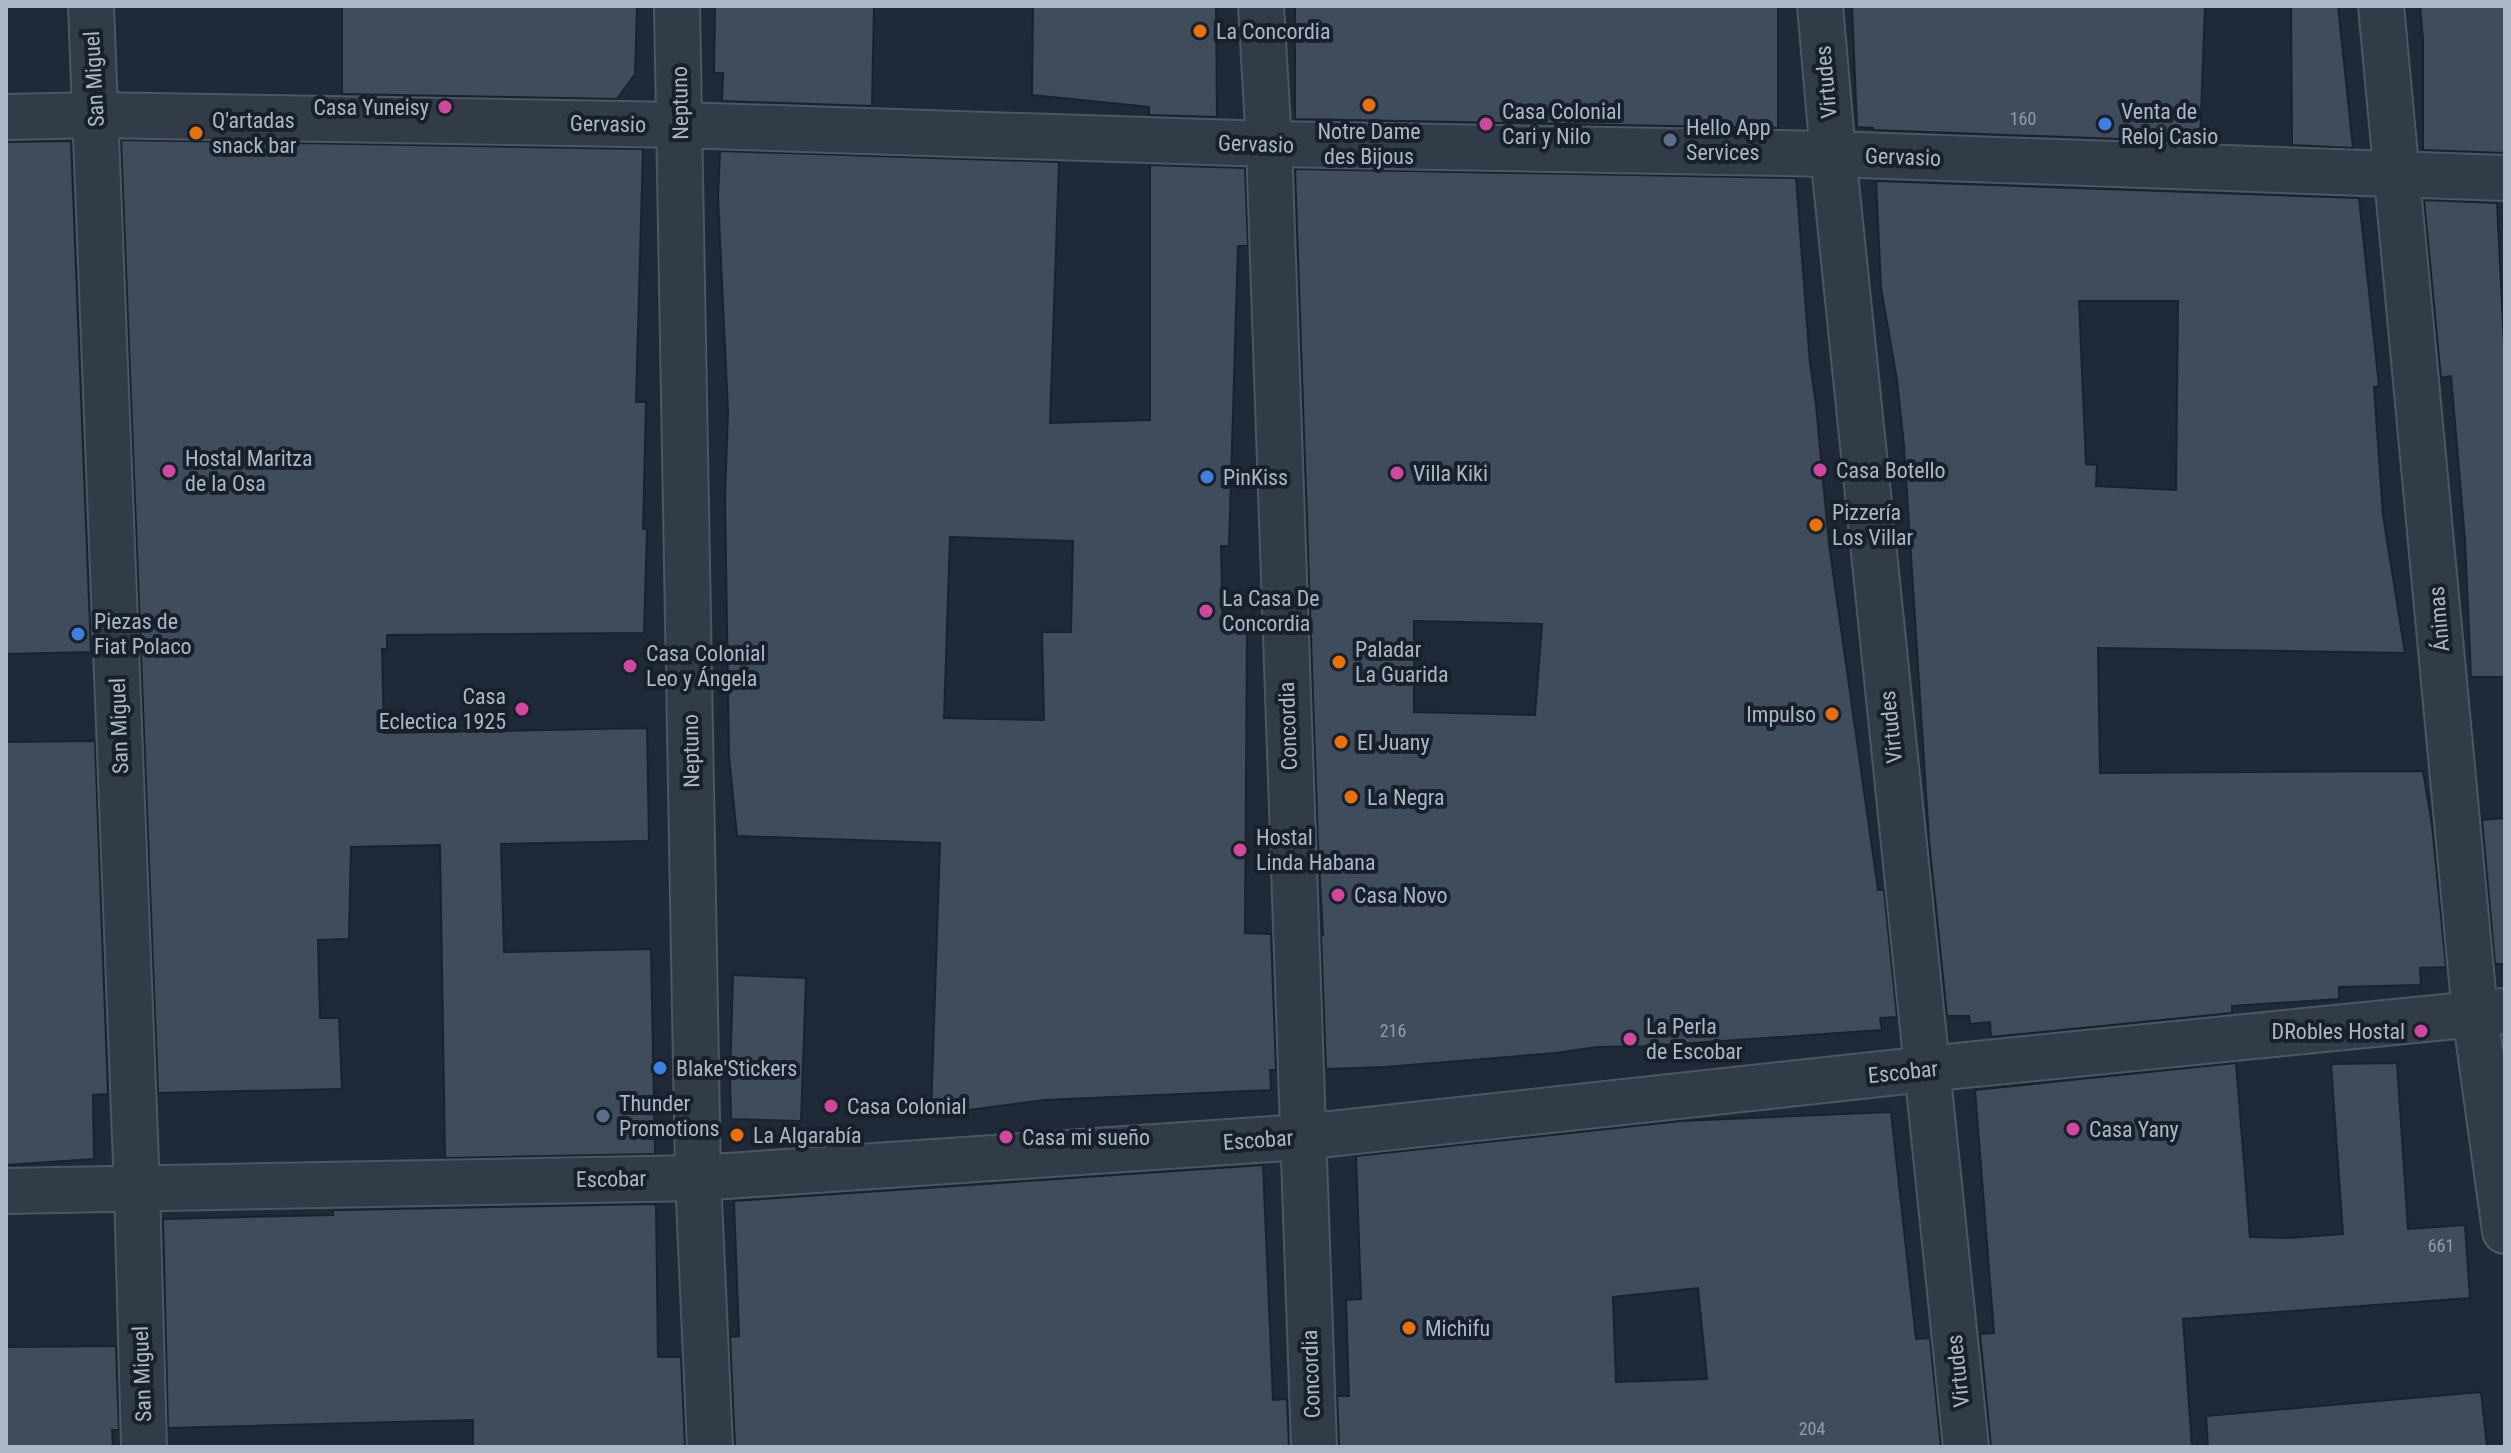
<svg xmlns="http://www.w3.org/2000/svg" width="2511" height="1453" font-family="'Roboto Condensed',sans-serif">
	<style>
		.building { fill: #3f4c5c; stroke: #1a222e; stroke-width: 2; fill-rule: evenodd }
		.lines { fill: none; stroke-linecap: round; stroke-linejoin: round }
		.minor-casing { stroke: #4d5663; stroke-width: 48 }
		.minor { stroke: #323b48; stroke-width: 44 }
		.food-dot { fill: #e8710a; stroke: #18202c; stroke-width: 3 }
		.hotel-dot { fill: #d1479c; stroke: #18202c; stroke-width: 3 }
		.shop-dot { fill: #3f7fe0; stroke: #18202c; stroke-width: 3 }
		.service-dot { fill: #5c6f8a; stroke: #18202c; stroke-width: 3 }
		.labels { text-anchor: middle; dominant-baseline: central; stroke-width: 8; stroke-linejoin: round; paint-order: stroke }
		.number-label { font-size: 18px; fill: #919cab }
		.poi-label { font-size: 22px; fill: #acb6c5; stroke: #18202c; text-anchor: start }
		.street-label { font-size: 22px; fill: #acb6c5; stroke: #18202c }
	</style>
	<rect width="100%" height="100%" fill="#1f2937"/>
	<g class="building">
		<path d="M342 6H637L635 74 617 99 342 94Z"/>
		<path d="M715 6H874L872 106 722 101 723 73H714Z"/>
		<path d="M1033 6H1216L1217 117 1149 115V107L1032 95Z"/>
		<path d="M1295 6H1778V128L1295 119Z"/>
		<path d="M1852 6H2205L2200 142 1873 130V128L1857 127Z"/>
		<path d="M2291 6H2338L2353 148 2292 145Z"/>
		<path d="M2420 6H2505V153L2423 150V39Z"/>
		<path d="M121 140 643 149 636 402H646L643 529H647L644 633 387 635V649H382L384 733 647 728 649 841 501 844 504 952 651 949 655 1154 445 1158 440 845 351 847 349 939 318 940 320 1018H339L342 1089 158 1093Z"/>
		<path d="M71 141 91 652 6 654V142Z"/>
		<path d="M720 151 1059 162 1050 423 1150 420V165L1245 168 1248 246H1238L1229 546H1221L1223 629 1247 628 1245 933 1271 934 1276 1070H1270L1271 1090 1045 1100 931 1115 940 843 737 836 729 756 725 497 728 411 718 197ZM950 537 1073 541 1071 632H1042L1044 720 944 718Z"/>
		<path d="M1295 169 1796 178 1810 363 1816 405 1829 544 1878 890H1884L1897 1017 1880 1018 1882 1030 1650 1046 1597 1047 1556 1053 1385 1067 1326 1069 1321 935H1323L1318 844ZM1414 621 1542 624 1535 715 1414 712Z"/>
		<path d="M1876 181 2359 198 2379 386 2374 387 2383 515 2405 653 2098 648 2100 773 2423 771 2432 825 2446 967 2420 968 2421 985 2339 987V999L2232 1006V1013L1991 1037 1990 1022 1970 1024 1969 1016H1947L1929 840 1904 446 1897 380 1881 288ZM2079 301H2178L2176 490 2096 486 2097 465 2086 464Z"/>
		<path d="M2424 200 2497 203 2505 367V677H2471L2465 540 2451 376 2441 378Z"/>
		<path d="M95 741 108 1094 93 1095 94 1159 6 1165V742Z"/>
		<path d="M2505 818V964H2495L2482 820Z"/>
		<path d="M733 975 806 978 801 1121 731 1119 730 1079Z"/>
		<path d="M2236 1063 2250 1237 2288 1238 2343 1234 2331 1064 2397 1063 2408 1229 2465 1225 2470 1298 2183 1319 2192 1447H1991L1980 1334 1994 1333 1975 1090Z"/>
		<path d="M1891 1112 1916 1339 1930 1338 1941 1447H1339L1337 1396H1349L1346 1300 1361 1299 1356 1156 1681 1121ZM1698 1288 1707 1379 1616 1382 1613 1297Z"/>
		<path d="M1263 1165 1273 1400 1287 1399 1289 1447H735L730 1337 739 1336 734 1201Z"/>
		<path d="M656 1204 658 1357H681L685 1447H473V1420L168 1428 163 1219 333 1215V1210H342Z"/>
		<path d="M116 1346 119 1430H112L113 1447H6V1347Z"/>
		<path d="M2481 1392 2487 1447H2208L2206 1416Z"/>
	</g>
	<g class="lines">
		<g class="minor-casing">
			<g id="minor">
				<path d="M91 6 137 1189 144 1447"/>
				<path d="M677 6 698 1178 710 1447"/>
				<path d="M1261 6 1269 144 1314 1447"/>
				<path d="M1820 6 1833 154 1966 1447"/>
				<path d="M2381 6 2475 1014 2505 1231"/>
				<path d="M6 117 96 115 681 125 1269 144 1833 154 2505 178"/>
				<path d="M6 1191 698 1178 1302 1137 1926 1069 2505 1011"/>
			</g>
		</g>
		<use href="#minor" class="minor"/>
	</g>
	<g class="food-dot">
		<circle cx="1200" cy="31" r="8"/>
		<circle cx="1369" cy="105" r="8"/>
		<circle cx="196" cy="133" r="8"/>
		<circle cx="1816" cy="525" r="8"/>
		<circle cx="1339" cy="662" r="8"/>
		<circle cx="1832" cy="714" r="8"/>
		<circle cx="1341" cy="742" r="8"/>
		<circle cx="1351" cy="797" r="8"/>
		<circle cx="737" cy="1135" r="8"/>
		<circle cx="1409" cy="1328" r="8"/>
	</g>
	<g class="hotel-dot">
		<circle cx="445" cy="107" r="8"/>
		<circle cx="1486" cy="124" r="8"/>
		<circle cx="1820" cy="470" r="8"/>
		<circle cx="169" cy="471" r="8"/>
		<circle cx="1397" cy="473" r="8"/>
		<circle cx="1206" cy="611" r="8"/>
		<circle cx="630" cy="666" r="8"/>
		<circle cx="522" cy="709" r="8"/>
		<circle cx="1240" cy="850" r="8"/>
		<circle cx="1338" cy="895" r="8"/>
		<circle cx="2421" cy="1031" r="8"/>
		<circle cx="1630" cy="1039" r="8"/>
		<circle cx="831" cy="1106" r="8"/>
		<circle cx="2073" cy="1129" r="8"/>
		<circle cx="1006" cy="1137" r="8"/>
	</g>
	<g class="shop-dot">
		<circle cx="2105" cy="124" r="8"/>
		<circle cx="1207" cy="477" r="8"/>
		<circle cx="78" cy="634" r="8"/>
		<circle cx="660" cy="1068" r="8"/>
	</g>
	<g class="service-dot">
		<circle cx="1670" cy="140" r="8"/>
		<circle cx="603" cy="1116" r="8"/>
	</g>
	<g class="labels">
		<g class="number-label">
			<text x="2023" y="118">160</text>
			<text x="1393" y="1030">216</text>
			<text x="2441" y="1245">661</text>
			<text x="1812" y="1428">204</text>
		</g>
		<g class="poi-label">
			<text x="1216" y="31">La Concordia</text>
			<text x="429" y="107" text-anchor="end">Casa Yuneisy</text>
			<text x="1502" y="111">Casa Colonial<tspan x="1502" dy="25">Cari y Nilo</tspan></text>
			<text x="2121" y="111">Venta de<tspan x="2121" dy="25">Reloj Casio</tspan></text>
			<text x="212" y="120">Q'artadas<tspan x="212" dy="25">snack bar</tspan></text>
			<text x="1686" y="127">Hello App<tspan x="1686" dy="25">Services</tspan></text>
			<text x="1369" y="131" text-anchor="middle">Notre Dame<tspan x="1369" dy="25">des Bijous</tspan></text>
			<text x="185" y="458">Hostal Maritza<tspan x="185" dy="25">de la Osa</tspan></text>
			<text x="1836" y="470">Casa Botello</text>
			<text x="1413" y="473">Villa Kiki</text>
			<text x="1223" y="477">PinKiss</text>
			<text x="1832" y="512">Pizzería<tspan x="1832" dy="25">Los Villar</tspan></text>
			<text x="1222" y="598">La Casa De<tspan x="1222" dy="25">Concordia</tspan></text>
			<text x="94" y="621">Piezas de<tspan x="94" dy="25">Fiat Polaco</tspan></text>
			<text x="1355" y="649">Paladar<tspan x="1355" dy="25">La Guarida</tspan></text>
			<text x="646" y="653">Casa Colonial<tspan x="646" dy="25">Leo y Ángela</tspan></text>
			<text x="506" y="696" text-anchor="end">Casa<tspan x="506" dy="25">Eclectica 1925</tspan></text>
			<text x="1816" y="714" text-anchor="end">Impulso</text>
			<text x="1357" y="742">El Juany</text>
			<text x="1367" y="797">La Negra</text>
			<text x="1256" y="837">Hostal<tspan x="1256" dy="25">Linda Habana</tspan></text>
			<text x="1354" y="895">Casa Novo</text>
			<text x="1646" y="1026">La Perla<tspan x="1646" dy="25">de Escobar</tspan></text>
			<text x="2405" y="1031" text-anchor="end">DRobles Hostal</text>
			<text x="676" y="1068">Blake'Stickers</text>
			<text x="619" y="1103">Thunder<tspan x="619" dy="25">Promotions</tspan></text>
			<text x="847" y="1106">Casa Colonial</text>
			<text x="2089" y="1129">Casa Yany</text>
			<text x="753" y="1135">La Algarabía</text>
			<text x="1022" y="1137">Casa mi sueño</text>
			<text x="1425" y="1328">Michifu</text>
		</g>
		<g class="street-label">
			<text transform="translate(94 79) rotate(-93)">San Miguel</text>
			<text transform="translate(1826 82) rotate(-95)">Virtudes</text>
			<text transform="translate(680 103) rotate(-91)">Neptuno</text>
			<text transform="translate(608 124) rotate(1)">Gervasio</text>
			<text transform="translate(1256 144) rotate(2)">Gervasio</text>
			<text transform="translate(1903 157) rotate(2)">Gervasio</text>
			<text transform="translate(2439 619) rotate(-95)">Ánimas</text>
			<text transform="translate(119 726) rotate(-92)">San Miguel</text>
			<text transform="translate(1288 726) rotate(-92)">Concordia</text>
			<text transform="translate(1891 727) rotate(-96)">Virtudes</text>
			<text transform="translate(691 751) rotate(-91)">Neptuno</text>
			<text transform="translate(1903 1072) rotate(-6)">Escobar</text>
			<text transform="translate(1258 1140) rotate(-4)">Escobar</text>
			<text transform="translate(611 1179) rotate(-1)">Escobar</text>
			<text transform="translate(1958 1371) rotate(-96)">Virtudes</text>
			<text transform="translate(142 1374) rotate(-92)">San Miguel</text>
			<text transform="translate(1311 1374) rotate(-92)">Concordia</text>
		</g>
	</g>
	<rect width="2511" height="1453" fill="none" stroke="#acb6c5" stroke-width="16"/>
</svg>
